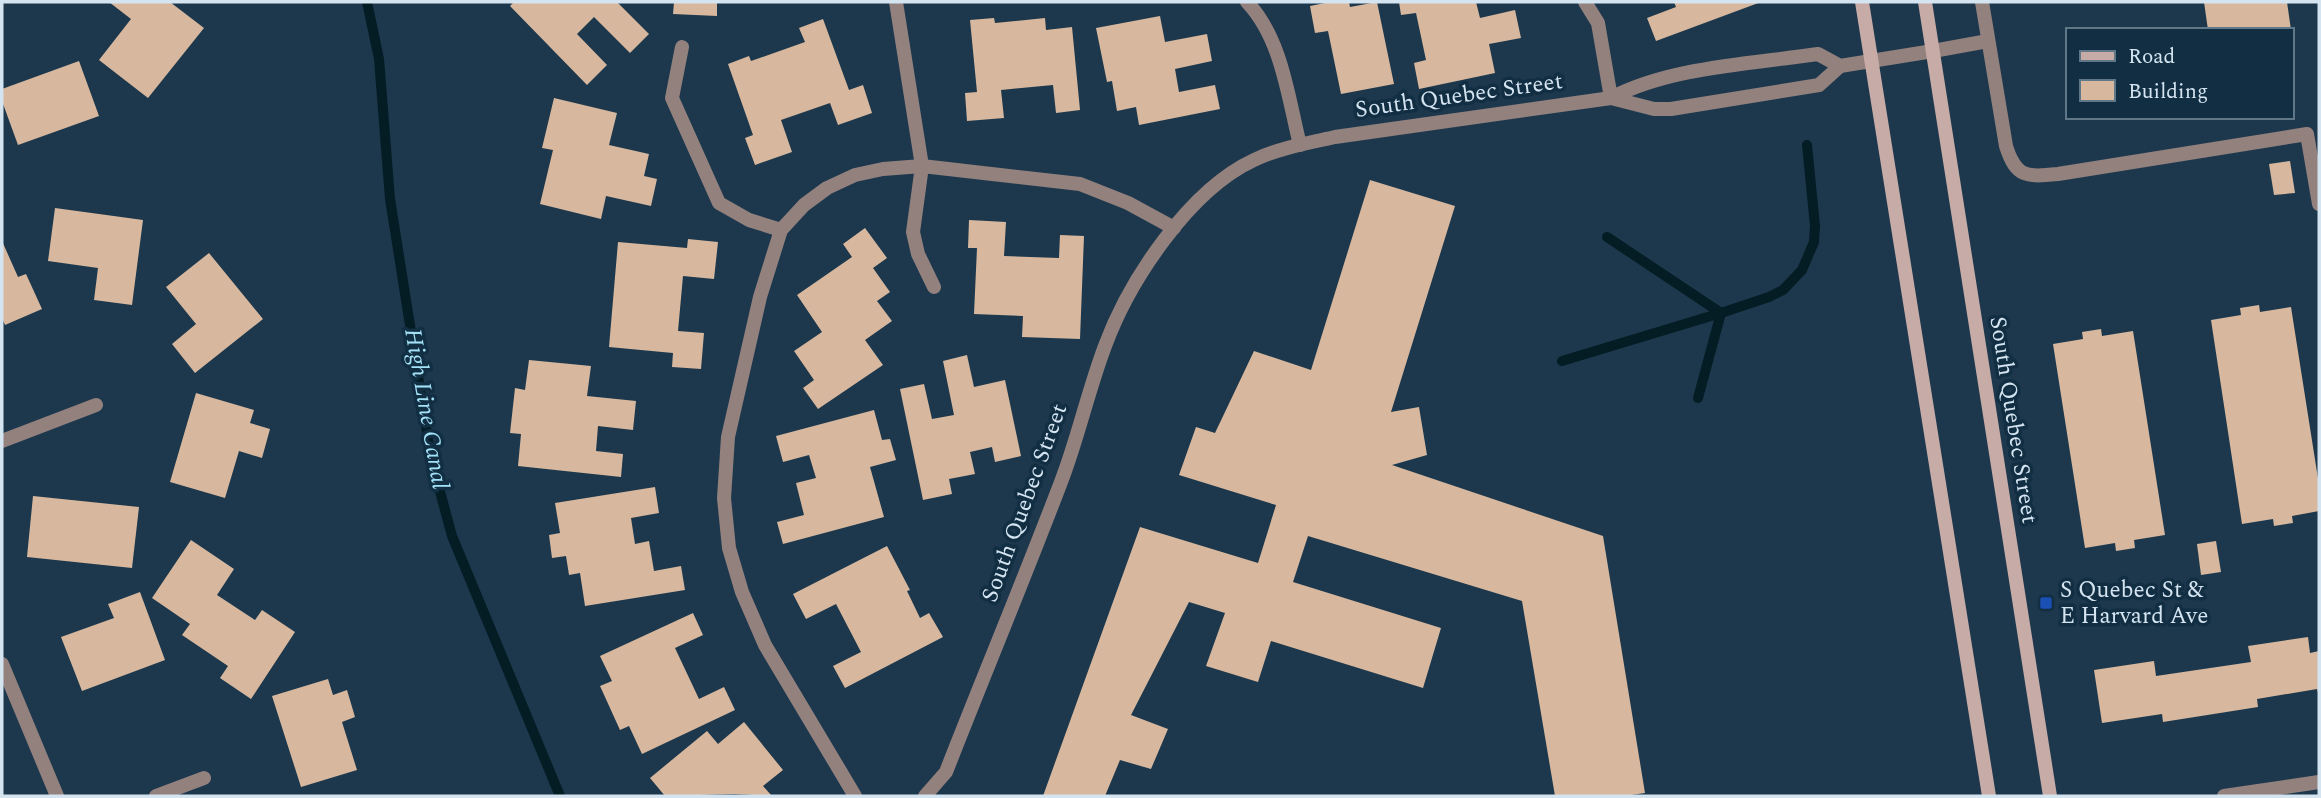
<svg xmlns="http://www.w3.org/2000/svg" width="2321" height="798" font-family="Spectral,serif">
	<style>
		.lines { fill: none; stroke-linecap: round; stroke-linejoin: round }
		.stream { stroke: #041d24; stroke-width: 10 }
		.building { fill: #d7b89e }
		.service { stroke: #93817e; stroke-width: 14 }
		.minor { stroke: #93817e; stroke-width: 14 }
		.tertiary { stroke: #93817e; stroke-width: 14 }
		.secondary { stroke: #c7aba6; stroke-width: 14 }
		.transit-dot { fill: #1a4fb4; stroke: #122e42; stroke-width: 2.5 }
		.labels { text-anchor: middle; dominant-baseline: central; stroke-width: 7; stroke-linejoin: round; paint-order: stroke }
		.street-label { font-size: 23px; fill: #d4e4f1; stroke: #122e42 }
		.poi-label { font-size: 23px; fill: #d4e4f1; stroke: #122e42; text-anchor: start }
		.water-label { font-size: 24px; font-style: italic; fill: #a3e1f7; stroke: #122e42 }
	</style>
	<rect width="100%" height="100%" fill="#1d384d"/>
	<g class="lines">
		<g class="stream">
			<path d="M367 2 379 59 390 199 431 458 452 536 560 796"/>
			<path d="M1607 237 1721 313"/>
			<path d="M1562 361 1721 313 1769 297 1783 290 1802 270 1814 242 1815 226 1807 145"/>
			<path d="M1698 398 1721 313"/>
		</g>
	</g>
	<g class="building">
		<path d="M109 2H170L204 28 148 98 99 60 131 19Z"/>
		<path d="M514 2H617L649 34 630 53 594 17 577 34 607 65 587 85 510 6Z"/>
		<path d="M674 2H717V16L673 14Z"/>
		<path d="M1330 2H1349L1350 7 1377 2 1394 84 1341 94 1328 31 1315 33 1310 6Z"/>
		<path d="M1399 2H1476L1480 18 1515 10 1521 38 1489 44 1495 73 1419 89 1414 63 1426 60 1416 13 1401 15Z"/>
		<path d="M1674 2H1761L1656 41 1647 18 1676 7Z"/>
		<path d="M2204 2H2287L2291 30H2208Z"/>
		<path d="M1160 16 1165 42 1207 34 1212 61 1175 69 1179 92 1215 85 1220 109 1139 125 1136 107 1117 111 1112 81 1107 82 1096 28Z"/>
		<path d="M994 18 995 23 1045 18 1046 30 1072 27 1080 110 1056 113 1053 85 1001 90 1004 118 967 121 965 93 977 92 970 20Z"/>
		<path d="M823 19 849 90 863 85 872 113 838 125 830 103 781 120 792 152 755 165 745 138 753 135 728 64 749 56 751 61 805 42 799 28Z"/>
		<path d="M79 61 99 116 18 145 2 101V89Z"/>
		<path d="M554 98 617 113 609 145 649 154 644 176 657 179 651 206 606 196 601 219 540 204 553 150 542 148Z"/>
		<path d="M2290 161 2295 193 2274 195 2269 164Z"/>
		<path d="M1370 180 1455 206 1391 412 1419 407 1427 455 1392 465 1603 536 1645 793 1624 796H1555L1522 601 1308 536 1293 582 1441 628 1423 688 1271 641 1258 682 1206 666 1225 613 1189 602 1131 715 1168 729 1151 769 1120 760 1105 796H1043L1140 527 1258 563 1276 505 1179 475 1196 427 1215 433 1254 351 1311 370Z"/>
		<path d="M55 208 143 220 132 305 94 300 98 268 48 261Z"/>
		<path d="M969 220 1006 222 1004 256 1059 258 1060 235 1084 236 1080 339 1022 337 1023 316 974 314 977 248H968Z"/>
		<path d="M865 228 887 258 873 268 890 292 877 301 892 321 865 340 883 365 818 409 803 388 814 380 794 351 822 332 797 295 852 257 843 244Z"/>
		<path d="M688 239 718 242 714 279 683 276 678 331 704 333 701 369 672 367 673 353 609 347 618 242 687 248Z"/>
		<path d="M2 241 18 277 26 274 42 309 5 325 2 318Z"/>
		<path d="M209 253 263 319 195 373 172 344 196 324 166 287Z"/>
		<path d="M2259 305 2260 312 2291 307 2319 485V511L2292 516 2293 523 2274 526 2273 519 2242 524 2211 320 2241 315 2240 308Z"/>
		<path d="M2101 329 2102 336 2133 331 2165 535 2134 540 2135 548 2116 551 2115 543 2085 548 2053 344 2083 339 2082 332Z"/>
		<path d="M967 355 974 387 1005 380 1021 456 995 462 992 447 970 452 975 474 949 479 952 494 923 500 900 389 924 384 932 419 954 415 943 361Z"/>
		<path d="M529 360 591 366 587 396 636 401 633 430 598 426 596 451 623 454 621 477 518 466 521 434 510 433 515 388 525 390Z"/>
		<path d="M196 393 254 410 250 423 270 429 262 458 239 451 225 498 170 482Z"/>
		<path d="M874 410 882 440 890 439 896 460 870 467 884 517 783 544 777 522 804 515 796 483 816 478 809 455 783 462 776 436Z"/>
		<path d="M655 487 659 513 631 518 635 544 649 541 654 571 681 566 685 590 585 606 580 573 569 575 566 556 552 558 549 535 560 533 555 503Z"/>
		<path d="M33 496 139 507 132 568 27 557Z"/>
		<path d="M191 540 234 569 217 595 255 620 262 610 295 632 251 699 220 678 228 666 182 635 190 624 152 598Z"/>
		<path d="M2216 541 2221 572 2201 575 2197 544Z"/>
		<path d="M887 546 910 590 907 591 920 618 929 613 943 637 845 688 833 666 861 652 836 604 806 619 793 594Z"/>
		<path d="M140 592 165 660 82 691 61 637 114 618 108 604Z"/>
		<path d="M693 613 703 635 675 648 699 699 724 687 735 710 642 754 629 726 620 730 600 686 612 681 600 656Z"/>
		<path d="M2308 637 2310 653 2319 651V696L2317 689 2257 699 2258 707 2163 722 2162 714 2102 723 2094 670 2154 661 2156 676 2251 662 2248 646Z"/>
		<path d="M328 679 333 695 347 690 355 717 342 722 357 770 301 787 272 696Z"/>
		<path d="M744 722 783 770 763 786 772 796 734 794 665 796 650 778 707 731 718 744Z"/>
	</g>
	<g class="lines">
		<g class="service">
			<path d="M896 2 922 166 913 232 918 254 934 287"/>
			<path d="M1247 2C1282 39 1288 97 1300 145"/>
			<path d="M1585 2 1598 23 1611 98"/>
			<path d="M1982 2 2006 146C2016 178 2027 177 2058 174L2307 134 2319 204"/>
			<path d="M682 47 672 98 719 203 749 220 781 230"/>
			<path d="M1933 51 1988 41"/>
		</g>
		<g class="minor">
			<path d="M1611 98C1670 67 1751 64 1818 54L1840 66 1933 51"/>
			<path d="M2 441 96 405"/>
			<path d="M2 664 57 796"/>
			<path d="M156 796 204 778"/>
			<path d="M855 796 765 645 742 592 729 548 724 498 728 437 760 297 781 230 804 205 827 188 855 175 883 169 922 166 1080 184 1128 203 1174 228"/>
			<path d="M925 796 946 772C984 675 1024 579 1061 482 1078 438 1088 391 1105 346 1129 281 1189 190 1254 160 1279 148 1308 143 1335 137L1611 98 1654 109H1671L1819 85 1840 66"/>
		</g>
		<path class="tertiary" d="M2224 796 2319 782"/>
		<g class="secondary">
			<path d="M1862 2 1989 796"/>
			<path d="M1925 2 2050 796"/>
		</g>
	</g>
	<rect class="transit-dot" x="2039" y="596" width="14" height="14" rx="3.5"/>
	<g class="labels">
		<g class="street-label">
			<text transform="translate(1459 96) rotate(-8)">South Quebec Street</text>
			<text transform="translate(2013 420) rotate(81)">South Quebec Street</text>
			<text transform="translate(1025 503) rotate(-70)">South Quebec Street</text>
		</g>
		<g class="poi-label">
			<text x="2060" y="590">S Quebec St &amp;<tspan x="2060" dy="26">E Harvard Ave</tspan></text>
		</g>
		<g class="water-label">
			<text transform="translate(426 409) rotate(80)">High Line Canal</text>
		</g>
	</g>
	<rect width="2321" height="798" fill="none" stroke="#d4e4f1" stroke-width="7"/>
	<rect x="2066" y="28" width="228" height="91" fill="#122e42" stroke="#607788" stroke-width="2"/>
	<rect x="2080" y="51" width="35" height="10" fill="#c7aba6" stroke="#607788" stroke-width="2"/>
	<text x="2128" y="63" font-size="21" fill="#d4e4f1">Road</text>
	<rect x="2080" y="80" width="35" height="21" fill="#d7b89e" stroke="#607788" stroke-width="2"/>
	<text x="2128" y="98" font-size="21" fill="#d4e4f1">Building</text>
</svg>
